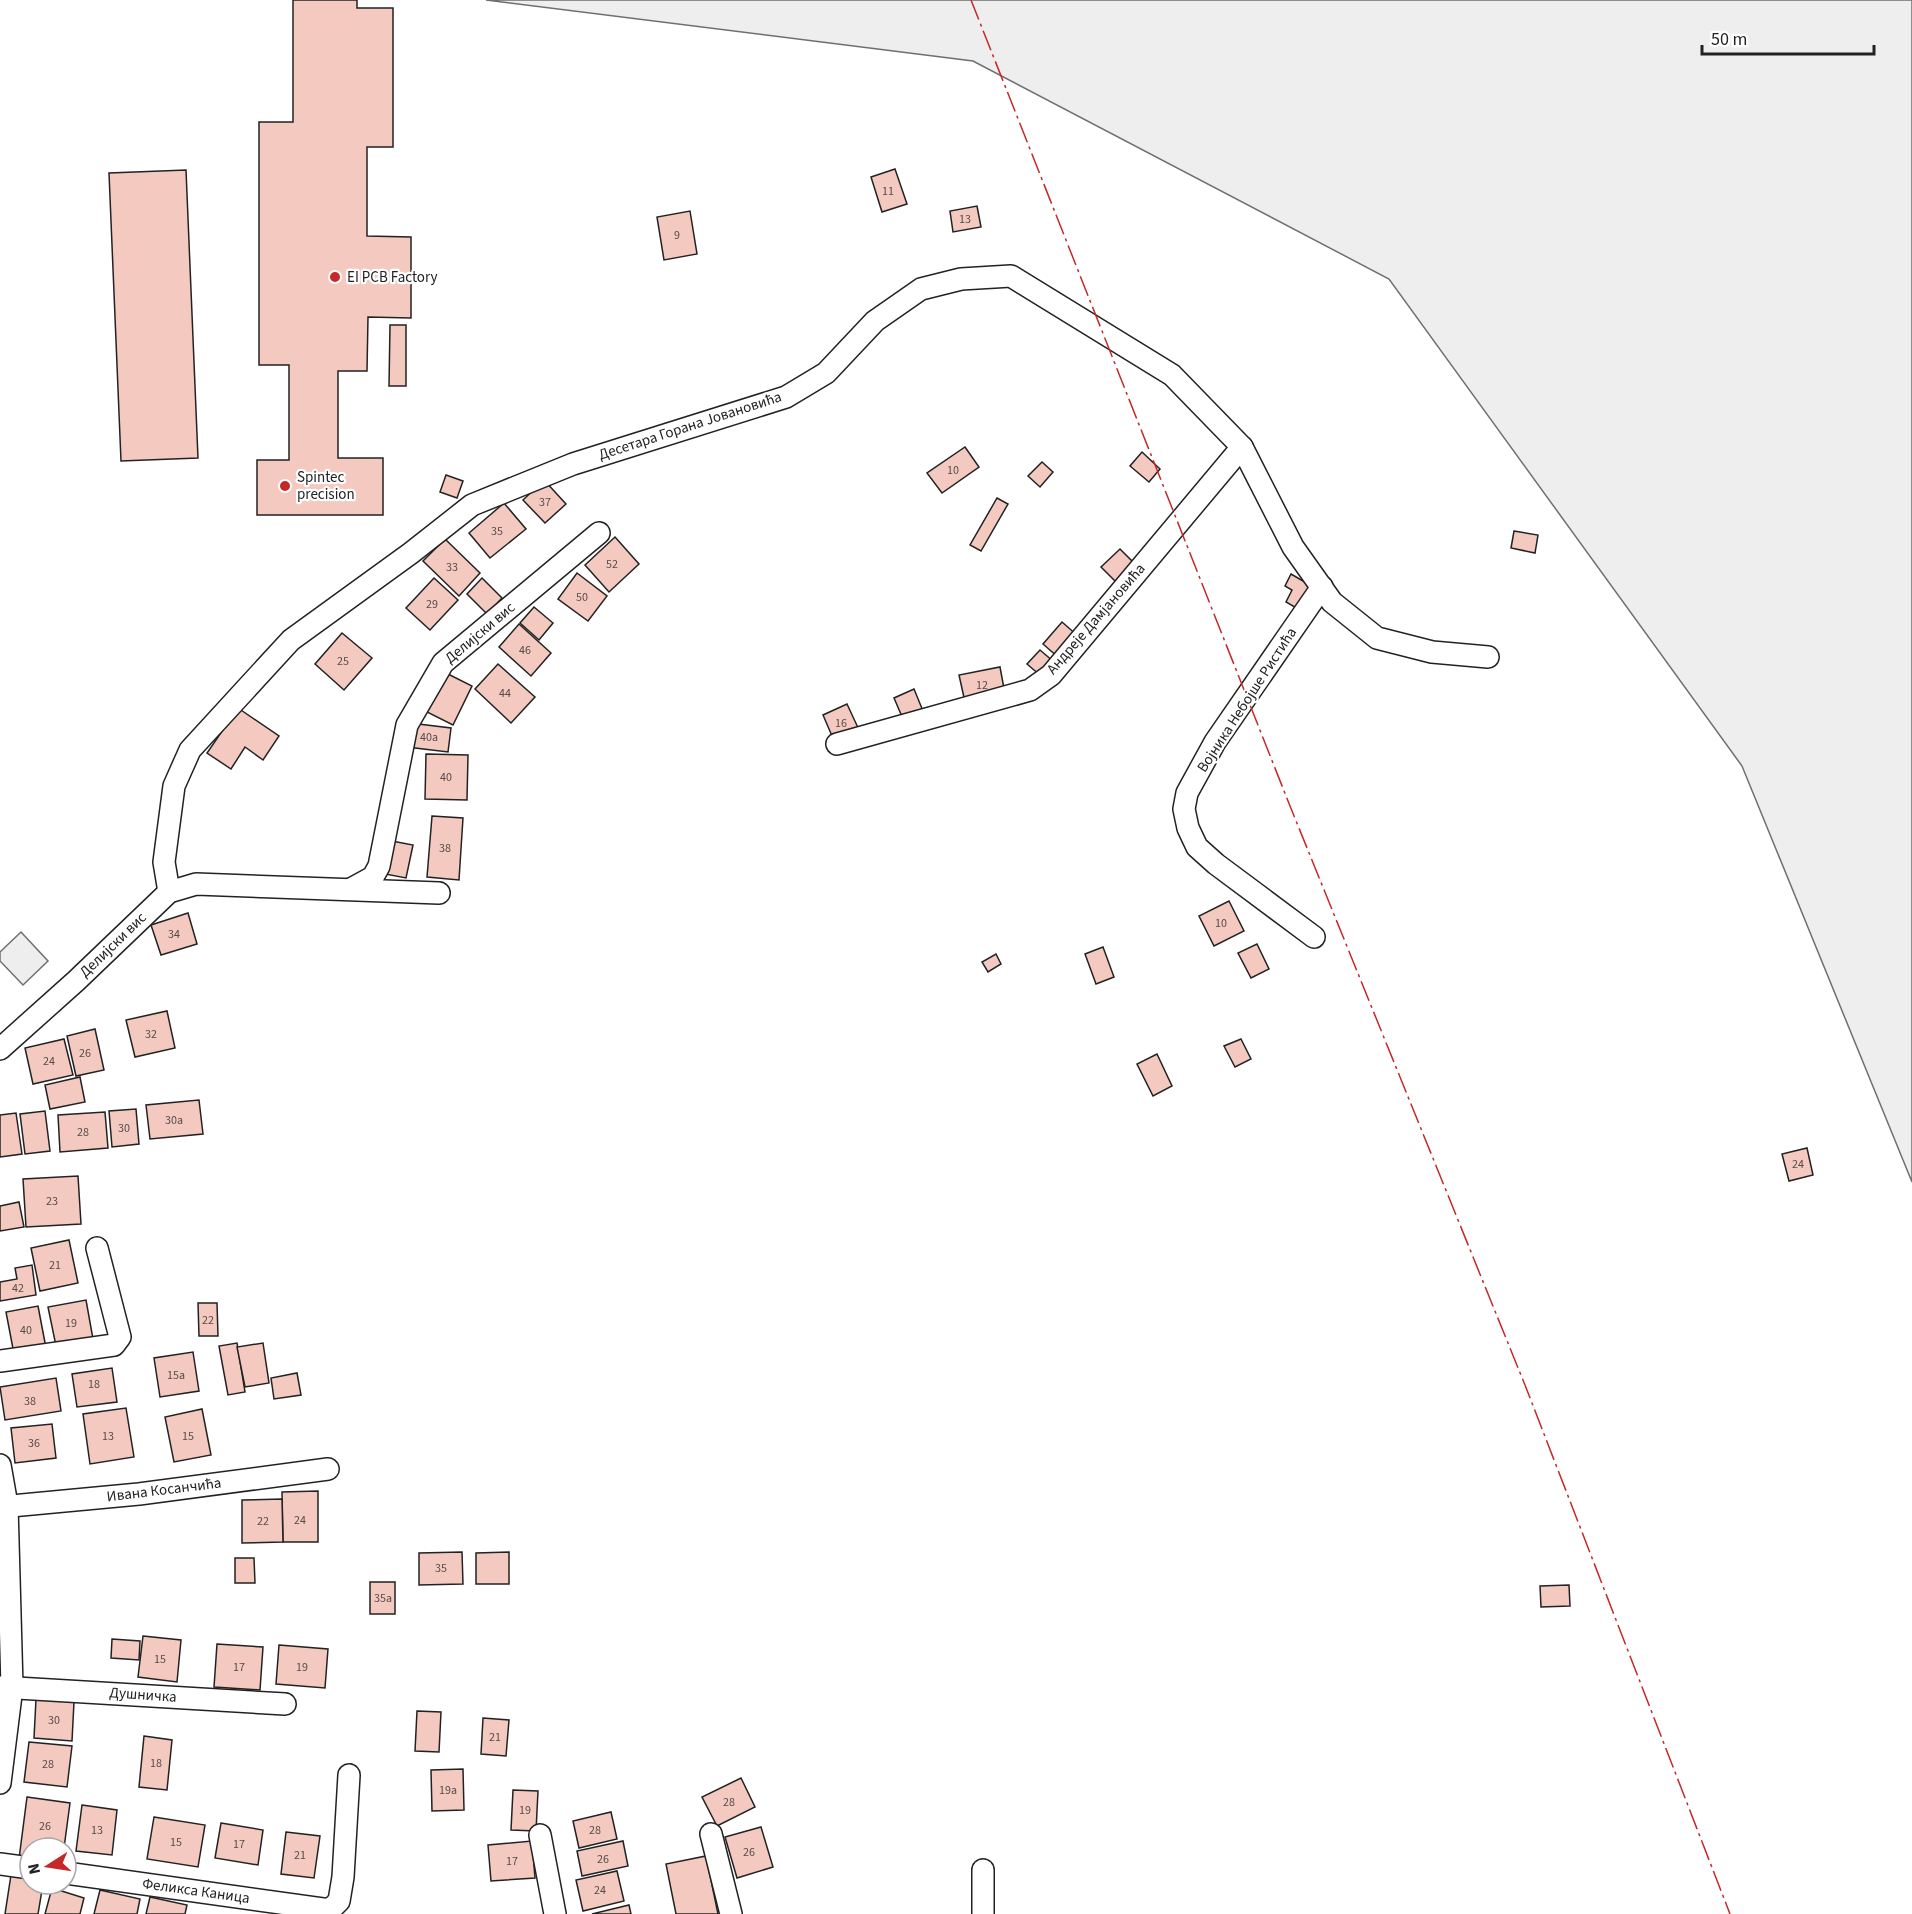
<svg xmlns="http://www.w3.org/2000/svg" width="1912" height="1914" font-family="'Source Sans 3',sans-serif">
	<style>
		.green { fill: #eee; stroke: #6f6f6f; stroke-width: 1.5 }
		.building { fill: #f3c9c0; stroke: #222; stroke-width: 1.5 }
		.lines { fill: none; stroke-linecap: round; stroke-linejoin: round }
		.minor-casing { stroke: #222; stroke-width: 24 }
		.minor { stroke: #fff; stroke-width: 21 }
		.power { stroke: #c62828; stroke-width: 1.5; stroke-dasharray: 21 4.5 3 4.5; stroke-linecap: butt }
		.poi-dot { fill: #c62828; stroke: #fff; stroke-width: 2 }
		.labels { text-anchor: middle; dominant-baseline: central; stroke-width: 4.5; stroke-linejoin: round; paint-order: stroke }
		.number-label { font-size: 12px; fill: #564c4a }
		.poi-label { font-size: 15px; fill: #222; stroke: #fff; text-anchor: start }
		.street-label { font-size: 15px; fill: #222; stroke: #fff }
	</style>
	<rect width="100%" height="100%" fill="#fff"/>
	<g class="green">
		<path d="M486 0H1912V1182L1742 766 1389 279 973 61Z"/>
		<path d="M21 932 48 961 23 985 0 961V952Z"/>
	</g>
	<g class="building">
		<path d="M293 0H357V8H393V147H367V236L411 237V318L368 317 367 371H338V458H383V515H257V460H289V365H259V122H293Z"/>
		<path d="M895 169 907 204 882 212 871 177Z"/>
		<path d="M186 170 198 458 121 461 109 173Z"/>
		<path d="M977 206 981 227 953 232 950 211Z"/>
		<path d="M690 211 697 254 664 260 657 217Z"/>
		<path d="M390 325H406V386H389Z"/>
		<path d="M965 447 979 467 942 493 927 473Z"/>
		<path d="M1142 452 1160 469 1149 482 1130 466Z"/>
		<path d="M1042 462 1053 472 1040 487 1028 476Z"/>
		<path d="M446 475 463 481 457 498 440 492Z"/>
		<path d="M544 480 566 504 545 523 523 500Z"/>
		<path d="M997 498 1008 504 981 551 970 545Z"/>
		<path d="M504 503 526 529 490 558 469 533Z"/>
		<path d="M1514 531 1538 535 1535 553 1511 548Z"/>
		<path d="M615 537 639 564 609 592 585 565Z"/>
		<path d="M445 539 480 573 459 596 423 561Z"/>
		<path d="M1120 549 1135 564 1117 583 1101 567Z"/>
		<path d="M577 573 607 596 588 621 558 599Z"/>
		<path d="M1291 574 1310 585 1298 609 1286 602 1292 590 1285 586Z"/>
		<path d="M434 578 458 600 430 630 406 608Z"/>
		<path d="M482 578 502 598 487 614 467 594Z"/>
		<path d="M534 607 553 623 539 640 520 623Z"/>
		<path d="M1062 622 1078 636 1059 658 1043 644Z"/>
		<path d="M519 624 551 653 531 676 499 647Z"/>
		<path d="M342 633 372 658 344 690 315 664Z"/>
		<path d="M1040 650 1054 662 1041 676 1027 664Z"/>
		<path d="M498 664 535 697 511 723 475 689Z"/>
		<path d="M1000 667 1005 694 965 702 959 675Z"/>
		<path d="M444 672 472 686 453 725 425 711Z"/>
		<path d="M914 689 923 711 903 719 894 698Z"/>
		<path d="M847 704 860 732 835 743 823 715Z"/>
		<path d="M238 708 279 736 263 760 245 747 231 769 207 753Z"/>
		<path d="M410 723 451 728 448 752 407 747Z"/>
		<path d="M426 754 468 755 467 800 425 799Z"/>
		<path d="M432 816 463 818 459 880 427 877Z"/>
		<path d="M392 841 413 845 406 878 385 874Z"/>
		<path d="M1229 901 1244 931 1214 946 1199 916Z"/>
		<path d="M188 913 197 944 161 955 151 925Z"/>
		<path d="M1257 944 1269 969 1251 978 1238 953Z"/>
		<path d="M1103 947 1114 977 1096 984 1085 954Z"/>
		<path d="M996 954 1001 964 988 972 982 962Z"/>
		<path d="M167 1011 175 1048 135 1057 126 1020Z"/>
		<path d="M95 1029 104 1070 76 1076 67 1036Z"/>
		<path d="M64 1039 73 1075 33 1084 25 1048Z"/>
		<path d="M1241 1039 1251 1059 1235 1067 1224 1046Z"/>
		<path d="M1157 1054 1172 1086 1153 1096 1137 1064Z"/>
		<path d="M80 1077 85 1102 50 1109 45 1085Z"/>
		<path d="M199 1100 203 1134 150 1139 146 1105Z"/>
		<path d="M136 1109 139 1144 112 1147 109 1111Z"/>
		<path d="M45 1111 50 1151 25 1154 20 1114Z"/>
		<path d="M105 1112 108 1148 60 1152 58 1115Z"/>
		<path d="M16 1113 22 1154 0 1157V1115Z"/>
		<path d="M1807 1148 1813 1175 1789 1181 1782 1154Z"/>
		<path d="M78 1176 81 1224 26 1227 23 1179Z"/>
		<path d="M19 1202 24 1227 0 1231V1206Z"/>
		<path d="M69 1240 78 1283 40 1291 31 1248Z"/>
		<path d="M32 1265 36 1295 0 1301V1282L17 1279 15 1268Z"/>
		<path d="M86 1300 93 1339 56 1346 48 1307Z"/>
		<path d="M198 1303H217L218 1336H199Z"/>
		<path d="M38 1306 46 1348 14 1354 6 1312Z"/>
		<path d="M237 1343 245 1392 228 1395 219 1346Z"/>
		<path d="M263 1343 269 1383 245 1387 237 1347Z"/>
		<path d="M193 1352 199 1391 160 1397 154 1358Z"/>
		<path d="M112 1368 117 1402 77 1407 72 1374Z"/>
		<path d="M297 1373 301 1395 274 1399 271 1378Z"/>
		<path d="M56 1378 61 1411 5 1420 0 1387Z"/>
		<path d="M126 1408 134 1457 90 1464 83 1414Z"/>
		<path d="M202 1409 211 1455 174 1462 165 1417Z"/>
		<path d="M52 1424 56 1458 15 1463 11 1428Z"/>
		<path d="M318 1491V1542H283L282 1492Z"/>
		<path d="M282 1499 283 1542 242 1543V1500Z"/>
		<path d="M462 1552 463 1584 419 1585V1553Z"/>
		<path d="M509 1552V1584H476V1553Z"/>
		<path d="M235 1558H254L255 1583H235Z"/>
		<rect x="370" y="1582" width="25" height="32"/>
		<path d="M1569 1585 1570 1606 1541 1607 1540 1586Z"/>
		<path d="M143 1636 181 1640 177 1682 138 1677Z"/>
		<path d="M112 1639 140 1641 139 1660 111 1658Z"/>
		<path d="M217 1644 263 1647 260 1690 214 1687Z"/>
		<path d="M279 1645 328 1649 325 1688 276 1684Z"/>
		<path d="M36 1699 74 1702 72 1741 34 1738Z"/>
		<path d="M417 1711 441 1712 439 1752 415 1751Z"/>
		<path d="M483 1718 509 1720 506 1756 481 1754Z"/>
		<path d="M144 1736 172 1740 167 1790 139 1787Z"/>
		<path d="M29 1742 72 1746 67 1787 24 1782Z"/>
		<path d="M463 1769 464 1810 432 1811 431 1770Z"/>
		<path d="M741 1778 755 1807 717 1826 702 1797Z"/>
		<path d="M513 1790 538 1791 536 1831 511 1830Z"/>
		<path d="M27 1797 70 1803 64 1848H30V1861L19 1859Z"/>
		<path d="M82 1805 117 1810 112 1855 76 1851Z"/>
		<path d="M611 1812 617 1839 579 1848 573 1821Z"/>
		<path d="M154 1817 205 1825 198 1867 147 1859Z"/>
		<path d="M221 1823 263 1830 258 1865 215 1858Z"/>
		<path d="M761 1827 773 1867 737 1878 725 1837Z"/>
		<path d="M286 1832 320 1836 314 1878 281 1874Z"/>
		<path d="M532 1841 535 1878 491 1881 488 1845Z"/>
		<path d="M623 1841 628 1866 582 1876 577 1851Z"/>
		<path d="M706 1856 718 1914H676L666 1864Z"/>
		<path d="M617 1871 624 1901 583 1911 576 1880Z"/>
		<path d="M11 1875 30 1878V1884H43L38 1914H5Z"/>
		<path d="M52 1888 84 1898 80 1914H45Z"/>
		<path d="M100 1890 140 1899 137 1914H94Z"/>
		<path d="M150 1897 187 1905 185 1914H146Z"/>
		<path d="M629 1905 631 1914H592Z"/>
	</g>
	<g class="lines">
		<g class="minor-casing">
			<g id="minor">
				<path d="M837 744 1030 690 1051 675 1242 447"/>
				<path d="M351 889 373 877 379 866 407 725 443 663 599 533"/>
				<path d="M169 892 164 862 174 786 190 750 291 640 411 553 472 505 573 464 786 397 826 373 875 321 921 289 961 279 1011 276 1172 375 1242 447 1293 547 1332 602 1377 638 1432 652 1488 657"/>
				<path d="M1314 937 1216 864 1197 847 1188 828 1184 809 1187 793 1215 742 1322 587"/>
				<path d="M0 1049 76 981 169 892 196 884 439 893"/>
				<path d="M0 1361 114 1345 120 1337 97 1248"/>
				<path d="M0 1465 7 1505 12 1687 0 1783"/>
				<path d="M0 1507 139 1494 328 1469"/>
				<path d="M0 1687 285 1704"/>
				<path d="M711 1834 731 1914"/>
				<path d="M540 1835 555 1914"/>
				<path d="M0 1864 30 1868"/>
				<path d="M66 1873 330 1910 339 1901 343 1877 349 1775"/>
				<path d="M983 1914V1870"/>
			</g>
		</g>
		<use href="#minor" class="minor"/>
		<path class="power" d="M971 0 1290 806 1525 1385 1730 1914"/>
	</g>
	<g class="poi-dot">
		<circle cx="335" cy="277" r="6"/>
		<circle cx="285" cy="486" r="6"/>
	</g>
	<g class="labels">
		<g class="number-label">
			<text x="888" y="191">11</text>
			<text x="965" y="219">13</text>
			<text x="677" y="235">9</text>
			<text x="953" y="470">10</text>
			<text x="545" y="502">37</text>
			<text x="497" y="531">35</text>
			<text x="612" y="564">52</text>
			<text x="452" y="567">33</text>
			<text x="582" y="597">50</text>
			<text x="432" y="604">29</text>
			<text x="525" y="650">46</text>
			<text x="343" y="661">25</text>
			<text x="982" y="685">12</text>
			<text x="505" y="693">44</text>
			<text x="841" y="723">16</text>
			<text x="429" y="737">40a</text>
			<text x="446" y="777">40</text>
			<text x="445" y="848">38</text>
			<text x="1221" y="923">10</text>
			<text x="174" y="934">34</text>
			<text x="151" y="1034">32</text>
			<text x="85" y="1053">26</text>
			<text x="49" y="1061">24</text>
			<text x="174" y="1120">30a</text>
			<text x="124" y="1128">30</text>
			<text x="83" y="1132">28</text>
			<text x="1798" y="1164">24</text>
			<text x="52" y="1201">23</text>
			<text x="55" y="1265">21</text>
			<text x="18" y="1288">42</text>
			<text x="208" y="1320">22</text>
			<text x="71" y="1323">19</text>
			<text x="26" y="1330">40</text>
			<text x="176" y="1375">15a</text>
			<text x="94" y="1384">18</text>
			<text x="30" y="1401">38</text>
			<text x="108" y="1436">13</text>
			<text x="188" y="1436">15</text>
			<text x="34" y="1443">36</text>
			<text x="300" y="1520">24</text>
			<text x="263" y="1521">22</text>
			<text x="441" y="1568">35</text>
			<text x="383" y="1598">35a</text>
			<text x="160" y="1659">15</text>
			<text x="239" y="1667">17</text>
			<text x="302" y="1667">19</text>
			<text x="54" y="1720">30</text>
			<text x="495" y="1737">21</text>
			<text x="156" y="1763">18</text>
			<text x="48" y="1764">28</text>
			<text x="448" y="1790">19a</text>
			<text x="729" y="1802">28</text>
			<text x="525" y="1810">19</text>
			<text x="45" y="1826">26</text>
			<text x="97" y="1830">13</text>
			<text x="595" y="1830">28</text>
			<text x="176" y="1842">15</text>
			<text x="239" y="1844">17</text>
			<text x="749" y="1852">26</text>
			<text x="300" y="1855">21</text>
			<text x="603" y="1859">26</text>
			<text x="512" y="1861">17</text>
			<text x="600" y="1890">24</text>
		</g>
		<g class="poi-label">
			<text x="347" y="277">EI PCB Factory</text>
			<text x="297" y="477">Spintec<tspan x="297" dy="17">precision</tspan></text>
		</g>
		<g class="street-label">
			<text transform="translate(690 426) rotate(-18)">Десетара Горана Јовановића</text>
			<text transform="translate(1096 619) rotate(-49)">Андреје Дамјановића</text>
			<text transform="translate(480 633) rotate(-40)">Делијски вис</text>
			<text transform="translate(1247 700) rotate(-57)">Војника Небојше Ристића</text>
			<text transform="translate(113 945) rotate(-44)">Делијски вис</text>
			<text transform="translate(164 1490) rotate(-7)">Ивана Косанчића</text>
			<text transform="translate(143 1695) rotate(4)">Душничка</text>
			<text transform="translate(196 1891) rotate(8)">Феликса Каница</text>
		</g>
	</g>
	<g transform="translate(48 1866) rotate(258)"><circle r="28" fill="#ffffff" stroke="#a7a7a7" stroke-width="1.5"/>
	<path d="M0-4.5L10 22L0 15L-10 22Z" fill="#c62828"/>
	<text y="-9" font-size="16" font-weight="bold" text-anchor="middle" fill="#222222">N</text>
	</g>
	<path d="M1702 45v9h172v-9" fill="none" stroke="#222222" stroke-width="3"/>
	<text x="1711" y="45" font-size="18" fill="#222222" stroke="#ffffff" stroke-width="4.5" paint-order="stroke">50 m</text>
</svg>
